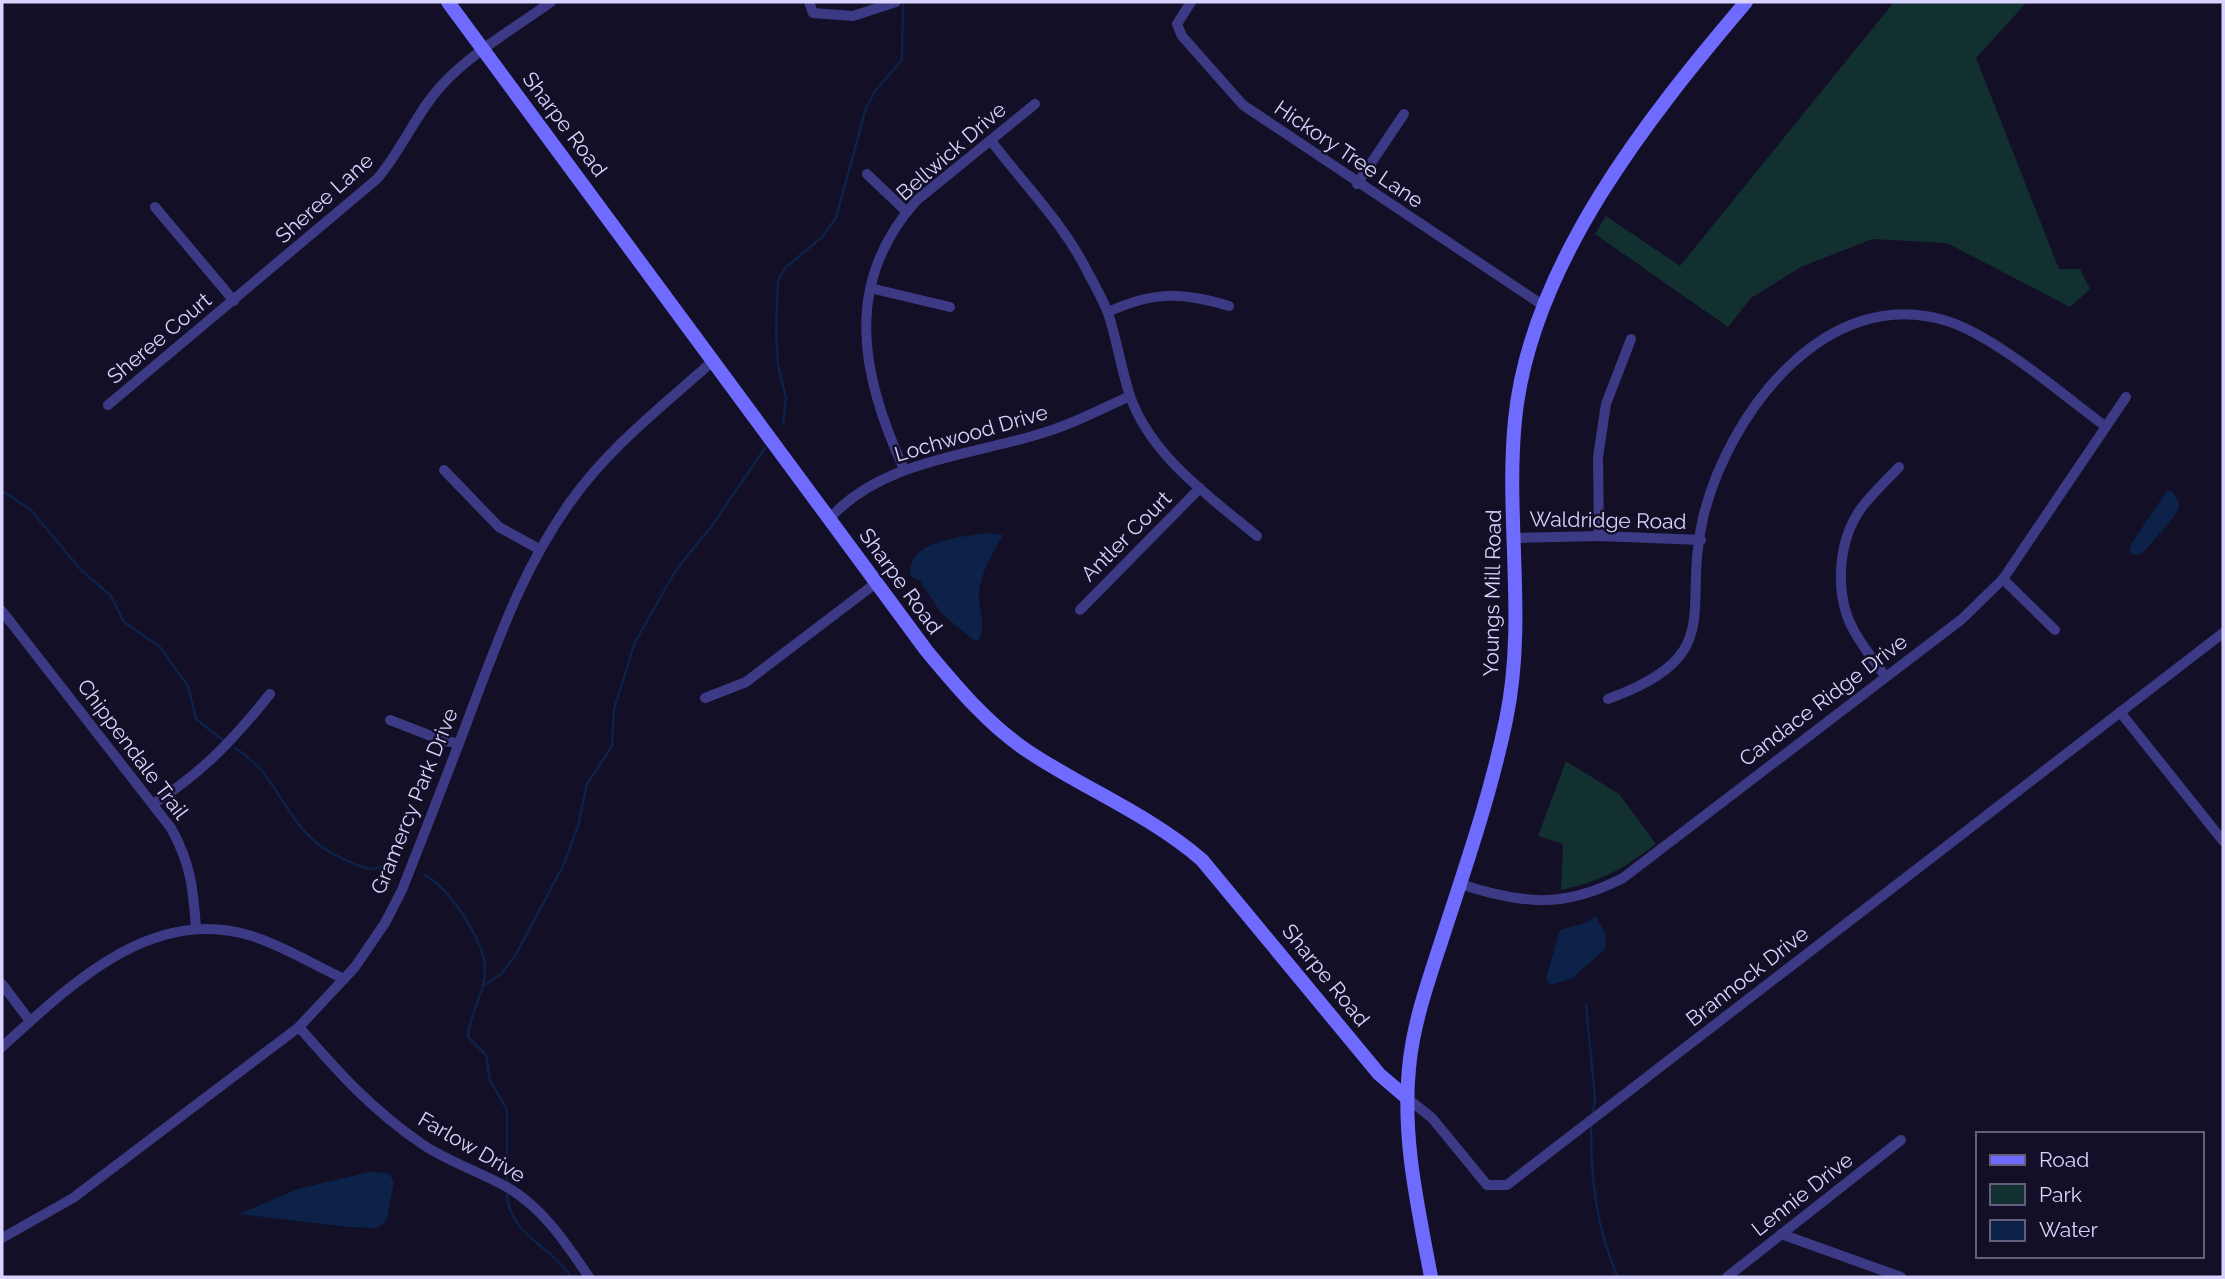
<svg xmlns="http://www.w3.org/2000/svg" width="2225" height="1279" font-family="Raleway,sans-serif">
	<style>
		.green { fill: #12302f }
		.water { fill: #0c2248 }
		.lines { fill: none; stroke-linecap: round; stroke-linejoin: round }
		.stream { stroke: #0c2248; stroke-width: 2.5 }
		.street { stroke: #3d3a85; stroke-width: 10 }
		.secondary { stroke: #6f6bff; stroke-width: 14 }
		.labels { text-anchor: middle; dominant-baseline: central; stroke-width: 5; stroke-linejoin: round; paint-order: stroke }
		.street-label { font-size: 21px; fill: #d9d4ff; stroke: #130f26 }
	</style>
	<rect width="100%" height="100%" fill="#130f26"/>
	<g class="green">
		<path d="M1894 2H2027L1976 58 2059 269H2080L2090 289 2070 307 1947 243 1872 239 1801 267 1751 298 1728 327 1595 234 1606 216 1680 266Z"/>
		<path d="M1566 761 1619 794 1656 844C1623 869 1602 881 1561 890L1563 844 1538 836Z"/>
	</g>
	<g class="water">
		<path d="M2167 491H2172L2178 501 2179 508 2172 519 2142 554 2134 555 2129 551 2131 544Z"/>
		<path d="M986 533 1003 535C993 553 981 571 979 593 978 609 989 630 976 642L941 613 920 581 911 576C905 541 961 537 986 533Z"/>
		<path d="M1596 916 1606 935 1605 949 1571 979 1550 985 1546 978 1560 930 1586 923Z"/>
		<path d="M369 1172 388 1173 394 1181 387 1219 378 1228 348 1227 239 1214 298 1189Z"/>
	</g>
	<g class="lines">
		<g class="stream">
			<path d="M783 424 786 398 778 365 776 329 778 281 784 269 822 237 836 218 866 108 875 91 902 60 903 2"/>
			<path d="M2 491 30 509 81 570 111 596 124 622 160 647 188 686 196 719 224 741"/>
			<path d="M235 748C285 778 284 836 346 860 353 863 364 869 371 869 380 868 389 864 398 864"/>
			<path d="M424 875C448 884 485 943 485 968 486 992 469 1013 468 1037L486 1055 490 1080 507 1110V1185"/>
			<path d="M483 986 500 975 515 956 563 866 578 826 587 784 612 746 614 709 635 642 676 570 714 523 765 448"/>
			<path d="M1586 1005 1595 1098 1593 1111"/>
			<path d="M1591 1126C1591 1179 1596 1229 1618 1277"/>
			<path d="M507 1191C506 1233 553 1247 571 1277"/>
		</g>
		<g class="street">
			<path d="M809 2 813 13 853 16 896 2"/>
			<path d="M1191 2 1177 24 1182 36 1243 105 1544 306"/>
			<path d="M992 142C1023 183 1060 220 1084 265 1092 281 1102 297 1108 313 1117 340 1121 369 1130 396 1151 456 1210 497 1257 536"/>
			<path d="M867 174 907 212"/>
			<path d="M1357 184 1404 114"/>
			<path d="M155 207 234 301"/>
			<path d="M870 288 950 307"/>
			<path d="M1108 312C1154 291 1182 292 1229 306"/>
			<path d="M108 405 377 179C402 150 416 113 442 85 470 54 516 27 551 2"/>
			<path d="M904 469C861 376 842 283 917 200L1035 104"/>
			<path d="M444 470 499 527 539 549"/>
			<path d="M830 518C882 461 966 456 1036 435 1069 426 1099 410 1130 396"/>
			<path d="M1599 536 1598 457 1606 404 1631 339"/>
			<path d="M1515 538 1599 536 1701 540"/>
			<path d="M2003 579 2055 630"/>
			<path d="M1080 610 1200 488"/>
			<path d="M2 611 171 828C191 864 193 888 196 928"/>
			<path d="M1885 676C1875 662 1863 647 1854 631 1834 595 1837 541 1862 507 1873 493 1887 480 1899 467"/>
			<path d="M705 698 746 682 876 583"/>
			<path d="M1608 699C1729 655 1681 612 1703 518 1728 414 1826 283 1947 321 1995 336 2063 395 2105 426"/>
			<path d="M2120 712 2223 841"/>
			<path d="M390 720 444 741 459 743"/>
			<path d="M153 804C203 772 233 740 270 694"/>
			<path d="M1460 884C1522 904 1563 909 1623 878L1962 619 2003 579 2126 397"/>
			<path d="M2 984 30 1021"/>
			<path d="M299 1027C339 1073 371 1109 422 1144 450 1163 484 1173 512 1190 546 1212 567 1245 589 1277"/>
			<path d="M2 1047C70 985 152 904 252 936 284 946 314 965 344 979"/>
			<path d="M1407 1098 1432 1118 1487 1185H1507L2223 633"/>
			<path d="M1781 1234 1901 1277"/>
			<path d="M2 1238 73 1198 299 1027 355 967 385 923 402 890C426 829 450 768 473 706 501 632 524 567 571 501 611 445 664 405 714 360"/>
			<path d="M1727 1277 1901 1140"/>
		</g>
		<g class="secondary">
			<path d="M448 2 926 650C957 687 988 725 1029 752 1085 789 1150 815 1202 860L1379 1074 1407 1098"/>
			<path d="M1431 1277C1418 1207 1402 1139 1409 1068 1413 1023 1429 979 1443 936 1466 865 1491 793 1506 720 1527 620 1505 520 1515 420 1530 265 1649 116 1746 2"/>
		</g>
	</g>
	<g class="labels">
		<g class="street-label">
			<text transform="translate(565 124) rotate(53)">Sharpe Road</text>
			<text transform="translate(951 151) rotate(-41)">Bellwick Drive</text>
			<text transform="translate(1349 154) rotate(34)">Hickory Tree Lane</text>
			<text transform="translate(324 198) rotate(-42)">Sheree Lane</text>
			<text transform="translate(159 338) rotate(-40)">Sheree Court</text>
			<text transform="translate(971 433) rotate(-16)">Lochwood Drive</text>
			<text transform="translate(1608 520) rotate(1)">Waldridge Road</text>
			<text transform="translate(1126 536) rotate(-45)">Antler Court</text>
			<text transform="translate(901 581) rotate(54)">Sharpe Road</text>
			<text transform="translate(1492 593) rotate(-89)">Youngs Mill Road</text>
			<text transform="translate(1823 700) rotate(-37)">Candace Ridge Drive</text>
			<text transform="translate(133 749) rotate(53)">Chippendale Trail</text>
			<text transform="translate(414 801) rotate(-68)">Gramercy Park Drive</text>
			<text transform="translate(1326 975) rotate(51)">Sharpe Road</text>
			<text transform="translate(1747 976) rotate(-38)">Brannock Drive</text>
			<text transform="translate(472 1147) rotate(30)">Farlow Drive</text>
			<text transform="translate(1802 1194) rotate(-38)">Lennie Drive</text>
		</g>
	</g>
	<rect width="2225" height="1279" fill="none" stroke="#d9d4ff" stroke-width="7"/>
	<rect x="1976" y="1132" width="228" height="126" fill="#130f26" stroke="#625e7d" stroke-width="2"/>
	<rect x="1990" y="1155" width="35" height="10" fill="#6f6bff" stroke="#625e7d" stroke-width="2"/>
	<text x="2039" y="1167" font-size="21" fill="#d9d4ff">Road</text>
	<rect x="1990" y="1184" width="35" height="21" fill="#12302f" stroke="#625e7d" stroke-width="2"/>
	<text x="2039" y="1202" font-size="21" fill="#d9d4ff">Park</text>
	<rect x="1990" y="1220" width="35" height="21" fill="#0c2248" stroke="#625e7d" stroke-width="2"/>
	<text x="2039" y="1237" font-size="21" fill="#d9d4ff">Water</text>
</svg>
